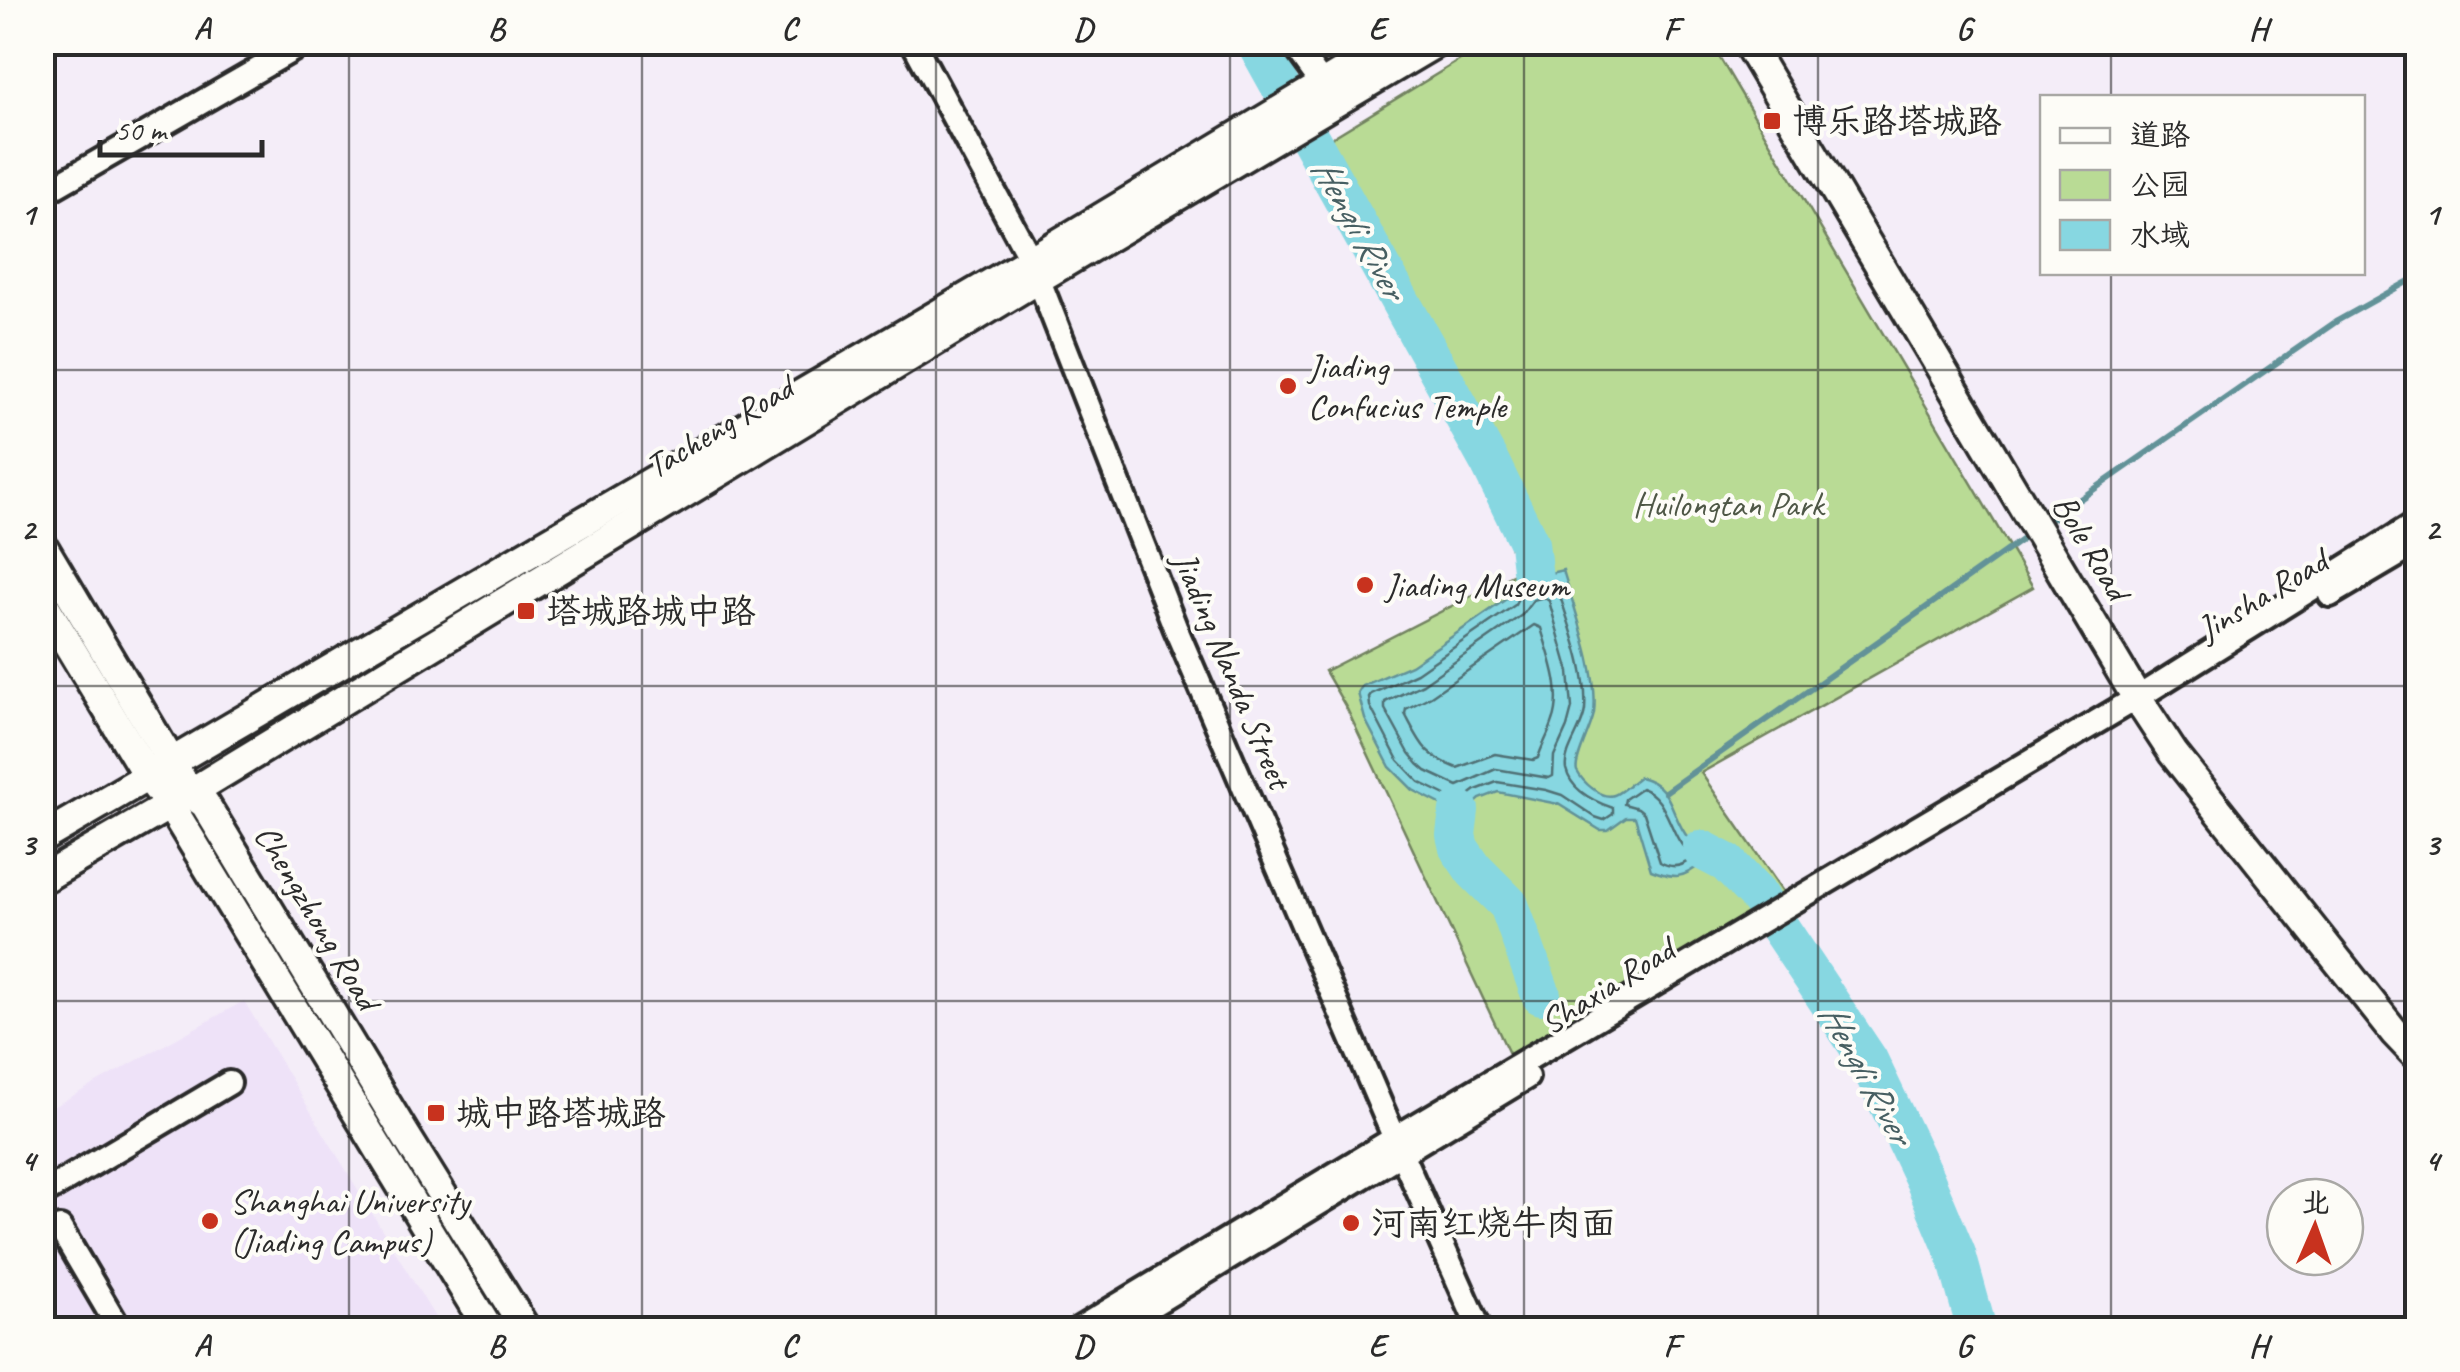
<svg xmlns="http://www.w3.org/2000/svg" width="2460" height="1372" font-family="Caveat,'LXGW WenKai TC',sans-serif">
	<style>
		.built { fill: #eee2f8 }
		.green { fill: #b9db95; stroke: #728360; stroke-width: 2.5 }
		.water { fill: #87d7e1; stroke: #629298; stroke-width: 2.5 }
		.lines { fill: none; stroke-linecap: round; stroke-linejoin: round }
		.shore { stroke: #507074; stroke-width: 2.5 }
		.stream { stroke: #629298; stroke-width: 6 }
		.river { stroke: #87d7e1; stroke-width: 40 }
		.minor-casing { stroke: #2b2b2b; stroke-width: 30 }
		.major-casing { stroke: #2b2b2b; stroke-width: 35 }
		.minor { stroke: #fdfcf7; stroke-width: 22 }
		.major { stroke: #fdfcf7; stroke-width: 28 }
		.grid { fill: none; stroke: #2b2b2b; stroke-width: 2.5; stroke-opacity: 0.55 }
		.poi-dot { fill: #c8321e; stroke: #fdfcf7; stroke-width: 4 }
		.labels { text-anchor: middle; dominant-baseline: central; stroke-width: 8; stroke-linejoin: round; paint-order: stroke }
		.poi-label { font-size: 35px; fill: #2b2b2b; stroke: #fdfcf7; text-anchor: start }
		.street-label { font-size: 35px; fill: #2b2b2b; stroke: #fdfcf7 }
		.park-label { font-size: 35px; fill: #4e5746; stroke: #fdfcf7 }
		.water-label { font-size: 38px; font-style: italic; fill: #475f62; stroke: #fdfcf7 }
		.neatline { fill: none; stroke: #2b2b2b; stroke-width: 4 }
		.grid-label { font-size: 32px; text-anchor: middle; font-weight: bold; fill: #2b2b2b }
	</style>
	<rect width="100%" height="100%" fill="#f4edf8"/>
	<filter id="ink" filterUnits="userSpaceOnUse"><feTurbulence type="fractalNoise" baseFrequency=".01" numOctaves="2"/><feDisplacementMap in="SourceGraphic" scale="20" xChannelSelector="R" yChannelSelector="G"/><feConvolveMatrix kernelMatrix="1 2 1 2 8 2 1 2 1" color-interpolation-filters="sRGB"/></filter>
	<g filter="url(#ink)">
		<path class="built" d="M244 1001 442 1329H43L42 1113Z"/>
		<path class="green" d="M1488 43H1711L2033 587 1701 773 1784 893 1512 1060 1347 709 1325 671 1518 572 1507 536 1491 496 1302 156Z"/>
		<path class="water" d="M1563 570C1574 609 1599 673 1594 713 1592 727 1573 762 1577 771 1582 781 1601 800 1614 795 1622 792 1631 782 1639 777 1675 785 1669 815 1689 839 1690 841 1700 848 1702 850V863C1683 879 1674 879 1651 870L1635 817H1626L1608 830H1600L1558 804 1498 792 1480 799 1468 810H1452L1413 790 1390 767 1365 719 1358 693 1362 686 1411 665 1509 597V586L1520 580Z"/>
		<g class="lines">
			<g class="shore">
				<path d="M1552 583 1557 586C1568 624 1588 669 1585 710 1583 729 1563 752 1566 769 1571 790 1595 802 1613 808V814L1604 820 1595 817 1562 795 1546 790 1497 782 1476 790 1464 799 1456 800 1419 782 1398 760 1370 706 1369 697 1371 694 1417 673 1515 605 1521 590Z"/>
				<path d="M1544 597 1549 601 1569 672 1572 708 1567 727 1554 756 1553 776 1549 778 1496 769 1458 786 1426 771 1418 764 1409 753 1385 709V702L1423 684 1522 615 1533 600Z"/>
				<path d="M1534 625 1541 628C1549 656 1564 692 1553 721 1549 734 1542 745 1538 758L1533 760 1495 754 1457 768C1424 755 1421 744 1405 714L1406 709 1431 696Z"/>
				<path d="M1641 788C1669 797 1669 837 1690 854V859C1681 868 1671 868 1660 862L1644 813 1638 808 1624 804 1625 799Z"/>
			</g>
			<g class="stream">
				<path d="M2044 524 2337 321 2418 276"/>
				<path d="M1665 792 2030 534"/>
			</g>
			<g class="river">
				<path d="M1256 42 1490 463 1529 543 1533 578"/>
				<path d="M1459 810 1456 835 1459 848 1474 870 1509 905 1541 995"/>
				<path d="M1702 850 1727 863 1759 897 1868 1060 1925 1180 1956 1254 1977 1330"/>
			</g>
			<g class="minor-casing">
				<g id="minor">
					<path d="M913 42 1031 260 1175 627 1402 1155 1480 1330"/>
					<path d="M1292 42 1323 85"/>
					<path d="M42 194 306 42"/>
					<path d="M2330 595 2418 543"/>
					<path d="M42 1194 229 1083"/>
					<path d="M60 1228 120 1330"/>
					<path d="M1077 1330 1395 1138 2137 698 2418 522"/>
					<path d="M1111 1330 1527 1077"/>
				</g>
			</g>
			<g class="major-casing">
				<g id="major">
					<path d="M1747 42 2137 698 2173 753 2395 1033 2418 1057"/>
					<path d="M42 545 189 792 205 804 404 1133 526 1330"/>
					<path d="M42 601 147 775 170 805 489 1330"/>
					<path d="M42 838 1031 260 1394 42"/>
					<path d="M42 879 170 805 1039 278 1437 42"/>
				</g>
			</g>
			<use href="#minor" class="minor"/>
			<use href="#major" class="major"/>
		</g>
	</g>
	<path class="grid" d="M349 42V1330M642 42V1330M936 42V1330M1230 42V1330M1524 42V1330M1818 42V1330M2111 42V98M2111 272V1330M42 370H2418M42 686H2418M42 1001H2418"/>
	<g class="poi-dot">
		<rect x="1762" y="111" width="20" height="20" rx="5"/>
		<circle cx="1288" cy="386" r="10"/>
		<circle cx="1365" cy="585" r="10"/>
		<rect x="516" y="601" width="20" height="20" rx="5"/>
		<rect x="426" y="1103" width="20" height="20" rx="5"/>
		<circle cx="210" cy="1221" r="10"/>
		<circle cx="1351" cy="1223" r="10"/>
	</g>
	<g class="labels">
		<g class="poi-label">
			<text x="1792" y="121">博乐路塔城路</text>
			<text x="1308" y="366">Jiading<tspan x="1308" dy="40">Confucius Temple</tspan></text>
			<text x="1385" y="585">Jiading Museum</text>
			<text x="546" y="611">塔城路城中路</text>
			<text x="456" y="1113">城中路塔城路</text>
			<text x="230" y="1201">Shanghai University<tspan x="230" dy="40">(Jiading Campus)</tspan></text>
			<text x="1371" y="1223">河南红烧牛肉面</text>
		</g>
		<g class="street-label">
			<text transform="translate(719 427) rotate(-31)">Tacheng Road</text>
			<text transform="translate(2091 547) rotate(59)">Bole Road</text>
			<text transform="translate(2262 595) rotate(-31)">Jinsha Road</text>
			<text transform="translate(1232 670) rotate(67)">Jiading Nanda Street</text>
			<text transform="translate(317 917) rotate(59)">Chengzhong Road</text>
			<text transform="translate(1607 986) rotate(-32)">Shaxia Road</text>
		</g>
		<g class="park-label">
			<text x="1728" y="504">Huilongtan Park</text>
		</g>
		<g class="water-label">
			<text transform="translate(1359 228) rotate(61)">Hengli River</text>
			<text transform="translate(1866 1073) rotate(61)">Hengli River</text>
		</g>
	</g>
	<rect width="2460" height="1372" fill="none" stroke="#fdfcf7" stroke-width="110"/>
	<rect x="2040" y="95" width="325" height="180" fill="#fdfcf7" stroke="#a9a8a5" stroke-width="2.5"/>
	<rect x="2060" y="128" width="50" height="15" fill="#fdfcf7" stroke="#a9a8a5" stroke-width="2.5"/>
	<text x="2130" y="145" font-size="30" fill="#2b2b2b">道路</text>
	<rect x="2060" y="170" width="50" height="30" fill="#b9db95" stroke="#a9a8a5" stroke-width="2.5"/>
	<text x="2130" y="195" font-size="30" fill="#2b2b2b">公园</text>
	<rect x="2060" y="220" width="50" height="30" fill="#87d7e1" stroke="#a9a8a5" stroke-width="2.5"/>
	<text x="2130" y="245" font-size="30" fill="#2b2b2b">水域</text>
	<g transform="translate(2315 1227) rotate(2)"><circle r="48" fill="#fdfcf7" stroke="#a9a8a5" stroke-width="2.5"/>
	<path d="M0-8L18 38L0 25L-18 38Z" fill="#c8321e"/>
	<text y="-15" font-size="28" font-weight="bold" text-anchor="middle" fill="#2b2b2b">北</text>
	</g>
	<path d="M100 140v15h162v-15" fill="none" stroke="#2b2b2b" stroke-width="5"/>
	<text x="115" y="140" font-size="30" fill="#2b2b2b" stroke="#fdfcf7" stroke-width="8" paint-order="stroke">50 m</text>
	<rect x="55" y="55" width="2350" height="1262" class="neatline"/>
	<g class="grid-label">
		<text x="202" y="39">A</text>
		<text x="496" y="39">B</text>
		<text x="789" y="39">C</text>
		<text x="1083" y="39">D</text>
		<text x="1377" y="39">E</text>
		<text x="1671" y="39">F</text>
		<text x="1964" y="39">G</text>
		<text x="2258" y="39">H</text>
		<text x="28" y="224">1</text>
		<text x="2432" y="224">1</text>
		<text x="28" y="540">2</text>
		<text x="2432" y="540">2</text>
		<text x="28" y="855">3</text>
		<text x="2432" y="855">3</text>
		<text x="28" y="1171">4</text>
		<text x="2432" y="1171">4</text>
		<text x="202" y="1356">A</text>
		<text x="496" y="1356">B</text>
		<text x="789" y="1356">C</text>
		<text x="1083" y="1356">D</text>
		<text x="1377" y="1356">E</text>
		<text x="1671" y="1356">F</text>
		<text x="1964" y="1356">G</text>
		<text x="2258" y="1356">H</text>
	</g>
</svg>
